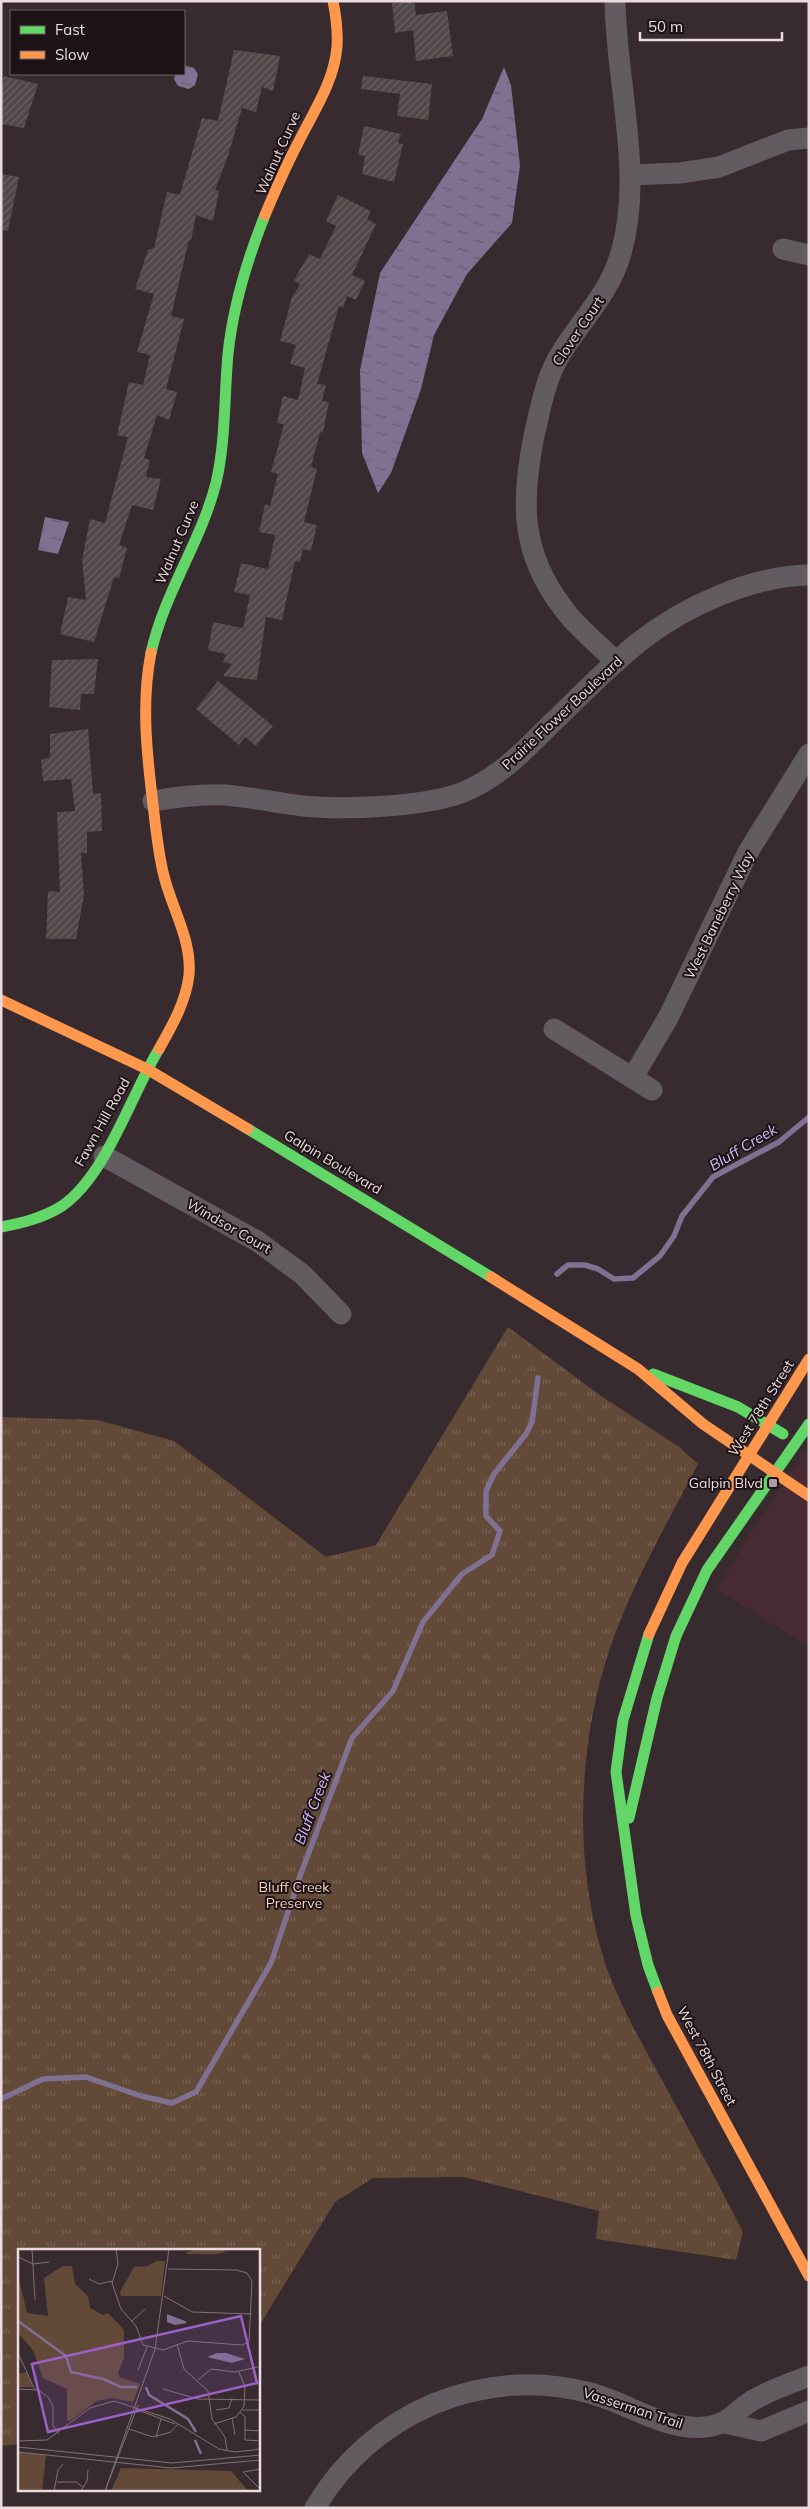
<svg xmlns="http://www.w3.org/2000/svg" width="810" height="2509" font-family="Mulish,sans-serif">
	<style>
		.built { fill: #482a32 }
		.park { fill: url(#park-tufts) }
		.water { fill: url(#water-ripples) }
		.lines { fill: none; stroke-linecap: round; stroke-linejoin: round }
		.stream { stroke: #807092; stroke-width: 5.5 }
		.building { fill: url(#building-hatch) }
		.street { stroke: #625c60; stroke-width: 21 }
		.fast { stroke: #63d668; stroke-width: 11 }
		.slow { stroke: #ff974d; stroke-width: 11 }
		.poi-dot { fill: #ac9da1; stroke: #1d1215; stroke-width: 2 }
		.labels { text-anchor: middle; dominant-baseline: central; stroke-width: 4; stroke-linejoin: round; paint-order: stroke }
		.street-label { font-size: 14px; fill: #ebdade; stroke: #1d1215 }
		.poi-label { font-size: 14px; fill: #ebdade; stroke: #1d1215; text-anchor: end }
		.park-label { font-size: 14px; fill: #f8d5bb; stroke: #1d1215 }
		.water-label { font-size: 15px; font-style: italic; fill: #d4baf6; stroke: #1d1215 }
		.inset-river { fill: none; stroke: #807092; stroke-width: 2.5 }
		.inset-road { fill: none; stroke: #807175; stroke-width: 1 }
		.view { fill: #9d60c8; fill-opacity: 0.15; stroke: #9d60c8; stroke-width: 2.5 }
		.inset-edge { fill: none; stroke: #ebdade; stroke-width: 2.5 }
	</style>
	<defs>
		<pattern id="park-tufts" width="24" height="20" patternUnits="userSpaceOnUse" patternTransform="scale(1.25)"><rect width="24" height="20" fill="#624938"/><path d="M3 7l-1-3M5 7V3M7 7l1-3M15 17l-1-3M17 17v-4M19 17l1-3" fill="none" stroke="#796354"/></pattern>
		<pattern id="water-ripples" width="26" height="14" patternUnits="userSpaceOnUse" patternTransform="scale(1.25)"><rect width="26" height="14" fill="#807092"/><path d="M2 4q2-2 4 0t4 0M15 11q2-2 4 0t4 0" fill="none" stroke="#695d72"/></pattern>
		<pattern id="building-hatch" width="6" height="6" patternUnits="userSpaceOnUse" patternTransform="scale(1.25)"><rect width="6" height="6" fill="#514648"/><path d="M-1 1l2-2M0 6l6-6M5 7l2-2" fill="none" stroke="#6a6062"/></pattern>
	</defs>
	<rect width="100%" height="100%" fill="#382b2f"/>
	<path class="built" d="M809 1446V1647L717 1589 751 1532Z"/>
	<path class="park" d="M508 1327 601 1396 678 1446 698 1464C666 1525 631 1586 609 1651 576 1751 573 1875 609 1974 623 2011 644 2047 663 2082 690 2132 717 2181 743 2232L736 2260 596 2239 599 2211 464 2177 373 2178 335 2202 259 2326V2250H19V2444L1 2446V1417L98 1420 174 1441 326 1557 376 1545Z"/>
	<g class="water">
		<path d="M184 65 194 68 198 74 195 85 189 89 178 86 174 79 175 74H184Z"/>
		<path d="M504 67 511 85 520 166 512 223 467 274 434 335 421 389 391 473 378 493 362 453 360 370 380 273 482 119Z"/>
		<path d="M45 517 69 522 58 554 38 550Z"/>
	</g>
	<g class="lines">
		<g class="stream">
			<path d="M557 1274 568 1265H585L598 1269 614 1279 633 1278 660 1256 674 1236 682 1216 713 1177 779 1142 809 1117"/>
			<path d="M1 2099 43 2079 86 2077 141 2096 172 2103 196 2092 271 1963 300 1876 352 1738 393 1691 423 1622 462 1574 492 1555 500 1531 486 1516V1491L494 1474 526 1434 532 1422 538 1378"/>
		</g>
	</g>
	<g class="building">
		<path d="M414 1 416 15 447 11 453 56 416 61 413 30 395 33 392 3Z"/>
		<path d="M234 50 280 56 273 91 262 87 256 112 242 108 228 156 215 190 219 191 213 221 196 215 191 241 189 240 171 316 184 319 166 389 177 392 169 420 157 415 144 458 150 460 146 477 161 479 153 510 132 505 119 545 127 548 119 578 114 577 94 642 60 634 68 597 86 600 82 560 90 519 105 523 128 437 117 435 129 382 143 385 150 355 137 352 154 294 135 289 148 250 154 248 167 192 180 195 202 118 218 121Z"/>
		<path d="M4 76 38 84 24 128 1 124V87Z"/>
		<path d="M363 76 432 84 428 120 397 116 400 94 361 89Z"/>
		<path d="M364 126 401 134 398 143 403 144 394 182 362 174 365 156 358 155Z"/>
		<path d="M1 174 19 177 8 231 1 230Z"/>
		<path d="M338 195 371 211 367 219 376 224 352 275 365 281 356 300 347 296 343 308 339 306 317 384 326 385 322 401 329 402 323 433 320 432 311 467 317 469 304 522 317 525 311 551 303 549 300 562 295 561 282 620 266 617 257 680 223 676 232 664 223 662 226 654 208 650 213 622 243 628 250 595 234 592 241 563 268 569 275 535 259 532 265 504 270 506 278 474 271 472 284 424 277 423 283 396 298 400 305 368 290 364 296 345 280 341 292 297 300 285 294 280 309 254 320 259 336 226 326 221Z"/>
		<path d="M98 659 94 694H81L80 710 49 707 52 660Z"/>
		<path d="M218 681 273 726 256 746 245 737 239 745 196 709Z"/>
		<path d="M88 729 93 794 101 793 102 831 87 832V853H81L84 895 76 939H46L48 891 60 892 57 812 75 811 71 779 43 781 41 760 50 757V734Z"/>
	</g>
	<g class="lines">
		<g class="street">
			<path d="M615 1C616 82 644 174 621 253 610 292 584 317 563 350 546 375 541 406 534 436 521 501 520 552 563 608 577 628 599 644 616 662"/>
			<path d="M630 175 680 173 719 167 788 140 809 138"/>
			<path d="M783 249 809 255"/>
			<path d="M153 801C177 797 200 794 224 795 251 797 277 803 303 806 344 810 423 807 461 793 498 779 526 749 553 722 581 695 609 666 639 642 685 606 751 576 809 575"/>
			<path d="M554 1029 652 1090"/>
			<path d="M633 1077 668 1018 748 852 809 754"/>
			<path d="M104 1156 257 1241 302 1274 341 1314"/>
			<path d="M725 2423 761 2431 809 2411"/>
			<path d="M315 2508C370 2413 484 2364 590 2393 628 2403 665 2431 705 2427 731 2425 736 2408 757 2398 773 2389 791 2383 809 2376"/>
		</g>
		<g class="fast">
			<path d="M151 653C164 593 201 542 216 483 226 440 224 397 228 354 233 306 247 260 265 215"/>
			<path d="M248 1129 491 1277"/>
			<path d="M1 1227C22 1223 43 1218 62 1206 106 1176 131 1095 159 1049"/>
			<path d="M653 1374 738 1407 783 1434"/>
			<path d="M649 1634 623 1720 616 1772 636 1916 648 1965 658 1992"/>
			<path d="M629 1818 657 1698 676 1636 707 1570 809 1424"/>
		</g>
		<g class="slow">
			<path d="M265 215C275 191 285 168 297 145 312 114 334 83 337 47 338 31 336 16 333 1"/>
			<path d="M151 653C141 703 147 755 153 805 156 829 158 853 164 876 172 909 192 940 189 975 186 1002 172 1026 159 1049"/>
			<path d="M1 1000 147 1069 248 1129"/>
			<path d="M491 1277 638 1369 703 1424 809 1496"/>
			<path d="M649 1634 682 1563 809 1359"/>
			<path d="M658 1992 667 2015 809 2276"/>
		</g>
	</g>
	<rect class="poi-dot" x="768" y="1478" width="10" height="10" rx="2.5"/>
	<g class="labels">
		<g class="street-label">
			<text transform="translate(278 153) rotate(-66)">Walnut Curve</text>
			<text transform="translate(578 331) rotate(-56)">Clover Court</text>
			<text transform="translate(177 542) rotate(-67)">Walnut Curve</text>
			<text transform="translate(562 713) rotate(-43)">Prairie Flower Boulevard</text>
			<text transform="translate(719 915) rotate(-64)">West Baneberry Way</text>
			<text transform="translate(102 1122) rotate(-61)">Fawn Hill Road</text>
			<text transform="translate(333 1162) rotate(31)">Galpin Boulevard</text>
			<text transform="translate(229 1226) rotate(30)">Windsor Court</text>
			<text transform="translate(761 1408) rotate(-58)">West 78th Street</text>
			<text transform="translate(707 2056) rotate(62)">West 78th Street</text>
			<text transform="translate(633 2408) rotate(18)">Vasserman Trail</text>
		</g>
		<g class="poi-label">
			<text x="763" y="1483">Galpin Blvd</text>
		</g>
		<g class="park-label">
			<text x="294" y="1887">Bluff Creek<tspan x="294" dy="16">Preserve</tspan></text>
		</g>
		<g class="water-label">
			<text transform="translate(743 1147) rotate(-31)">Bluff Creek</text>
			<text transform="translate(312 1808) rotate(-69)">Bluff Creek</text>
		</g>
	</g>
	<g transform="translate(18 2249)">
		<rect width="242" height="242" fill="#382b2f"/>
		<path d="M182 0H206L207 3 199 5H169L168 3Z" fill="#624938"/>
		<path d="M139 12H147L143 47H103L102 43 116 18 129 17ZM45 17H54L57 35 70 47 72 59 85 66 90 64 106 81V109L100 124 102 128 122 135 115 153 93 149 79 152 52 172H49V140L25 129 15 101 0 84V26L9 64 30 67 26 29ZM9 123 15 138H0V125ZM0 203 28 206 24 242H0ZM103 219 213 222 230 242H93Z" fill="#624938"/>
		<path d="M149 65 167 72 169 74 157 76 149 73ZM199 104H208L227 110 214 114 189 108Z" fill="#807092"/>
		<path class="inset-river" d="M0 72 48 107 53 123 85 130 103 138H119M128 138 131 146 170 170 178 183M177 191 183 205"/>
		<path class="inset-road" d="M14 0 17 51M98 0 100 15 94 34 103 60 118 77 125 96 145 101 170 92 224 96 231 93 234 32 229 24 218 21 150 20M0 8 15 15 31 13M71 30 81 35 94 32M146 47 174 63 234 65M114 72 127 60M159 95 166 120 190 142 194 170 207 188 209 202M0 104 17 141M120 121 129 98M180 131 193 120 217 123 240 118M0 140 20 141 30 148 35 157V177L41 185M145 140 180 150 242 151M117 160 157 175M198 161 211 159 214 149M224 161H241M222 163 227 168V191M214 169 217 186M196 175 218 168 226 157 227 138 221 123M111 180 135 188 153 183 160 175M227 181 243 182M138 188 143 170M227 191 243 192M0 192 29 191 72 159 96 152 152 170 201 200 217 203 243 200M0 198 154 214 243 206M0 203 153 219 243 211M243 220 225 223 243 241M39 233H58L65 238M36 242 40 221 45 215M63 242 69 232 70 221M87 242 137 100 151 0M87 242 120 156"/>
		<path class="view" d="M223 67 239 134 30 183 14 115Z"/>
		<rect width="242" height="242" class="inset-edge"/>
	</g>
	<rect width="810" height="2509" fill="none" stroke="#ebdade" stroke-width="5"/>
	<rect x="10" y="10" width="175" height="65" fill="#1d1215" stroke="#6f6265"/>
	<rect x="20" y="26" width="25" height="8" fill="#63d668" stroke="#6f6265"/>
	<text x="55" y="35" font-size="15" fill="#ebdade">Fast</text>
	<rect x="20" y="51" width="25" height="8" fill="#ff974d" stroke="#6f6265"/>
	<text x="55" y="60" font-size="15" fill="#ebdade">Slow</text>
	<path d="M640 32v8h142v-8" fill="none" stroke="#ebdade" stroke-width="2.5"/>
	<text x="648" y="32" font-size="15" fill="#ebdade" stroke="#1d1215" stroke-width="4" paint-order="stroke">50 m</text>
</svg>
